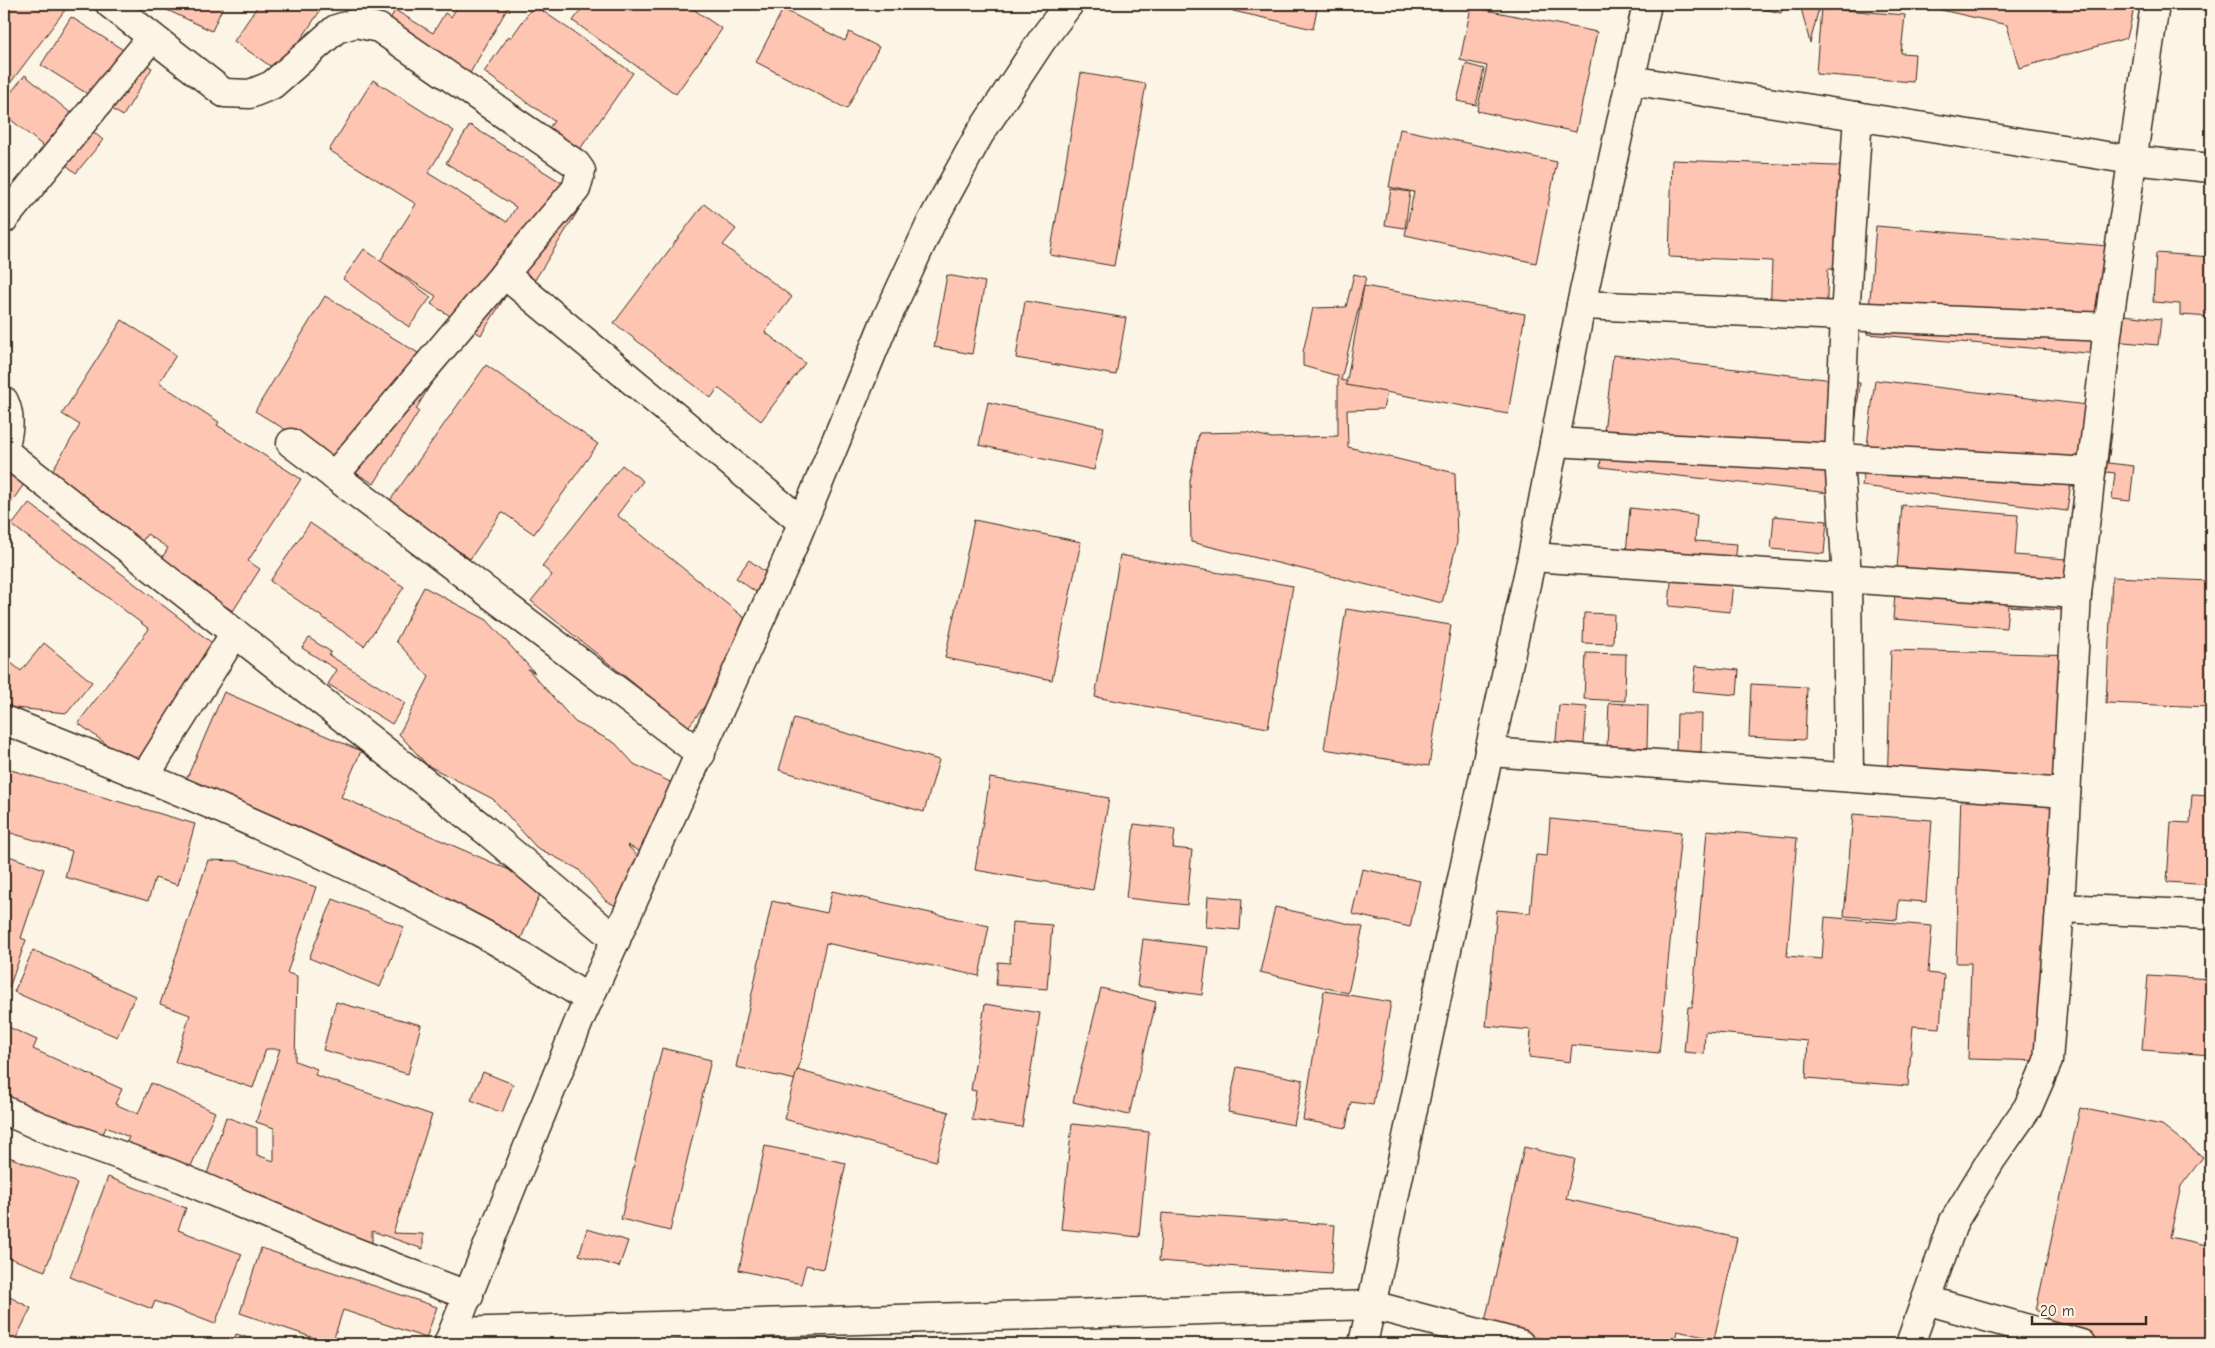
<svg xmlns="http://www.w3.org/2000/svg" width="2215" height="1348" font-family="'Comic Neue',sans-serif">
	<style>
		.building { fill: #fec5b3; stroke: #3b2a1e }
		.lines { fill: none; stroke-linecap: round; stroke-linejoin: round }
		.minor-casing { stroke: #3b2a1e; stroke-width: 31 }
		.minor { stroke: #fcf5e5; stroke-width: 28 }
	</style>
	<rect width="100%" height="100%" fill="#fcf5e5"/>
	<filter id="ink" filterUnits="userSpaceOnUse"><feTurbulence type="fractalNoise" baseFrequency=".02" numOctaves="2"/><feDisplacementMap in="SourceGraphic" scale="10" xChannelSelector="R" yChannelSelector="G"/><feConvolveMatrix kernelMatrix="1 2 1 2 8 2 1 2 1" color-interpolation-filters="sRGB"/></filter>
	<g filter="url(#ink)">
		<g class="building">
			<path d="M4 4H64L68 6 5 90Z"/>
			<path d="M170 4H224L212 31 167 10Z"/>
			<path d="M259 4 324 5 279 72 234 41Z"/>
			<path d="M459 4H510L470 73 387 25 395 10 433 33 445 13 451 17Z"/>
			<path d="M585 4H686L722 29 676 94 573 21Z"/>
			<path d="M1235 4H1318L1313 29 1233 11Z"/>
			<path d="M1744 4H1784L1781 13Z"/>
			<path d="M1800 4H1820L1810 43Z"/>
			<path d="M1915 4H2135L2127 38 2019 68 2007 25Z"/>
			<path d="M534 5 633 73 580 149 549 128 554 121 484 72 509 36 511 38Z"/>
			<path d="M1471 7 1597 32 1576 132 1477 111 1487 66 1460 60Z"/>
			<path d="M1821 8 1905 15 1901 53 1915 54 1913 82 1816 74Z"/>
			<path d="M783 9 845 41 849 32 879 47 847 109 756 62Z"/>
			<path d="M71 17 152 68 123 116 41 65Z"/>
			<path d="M1466 64 1484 69 1476 105 1457 101Z"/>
			<path d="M1081 73 1146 84 1114 266 1050 255Z"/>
			<path d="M25 75 103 140 76 173 4 114V101Z"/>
			<path d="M373 80 454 131 428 173 507 222 516 207 446 163 470 125 586 198 528 291 514 283 481 335 431 304 436 296 380 261 416 204 329 150Z"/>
			<path d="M1400 129 1557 162 1536 263 1405 235 1414 192 1389 187Z"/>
			<path d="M1672 160 1863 167 1859 270 1828 269 1826 323 1770 321 1772 261 1669 257Z"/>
			<path d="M1391 189 1410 192 1405 228 1385 225Z"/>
			<path d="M704 204 736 229 723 245 792 297 765 332 805 363 761 421 718 388 711 398 614 323Z"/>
			<path d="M1876 226 2119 247 2110 355 1867 334Z"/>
			<path d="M364 249 431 297 409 327 343 279Z"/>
			<path d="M2211 250V317L2180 315V304L2153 302 2156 253 2211 257Z"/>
			<path d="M1354 274 1366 277 1341 380 1387 392 1383 409 1347 410 1348 447 1455 473 1457 542 1442 603 1191 542 1190 481 1199 433 1246 432 1272 438 1338 436V376L1303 366V352L1313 308 1346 307Z"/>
			<path d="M947 275 985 282 972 354 934 347Z"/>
			<path d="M1364 286 1525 314 1508 414 1346 385Z"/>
			<path d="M325 296 441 367 416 409 419 411 374 484 255 411Z"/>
			<path d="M1025 301 1126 318 1116 375 1016 358Z"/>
			<path d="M2114 314 2161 319 2158 345 2112 341Z"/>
			<path d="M122 320 176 355 159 383 219 422 217 425 301 479 248 561 260 569 233 611 159 563 168 548 147 534 141 543 45 482 80 425 62 414Z"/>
			<path d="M1613 355 1860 383 1847 495 1600 467Z"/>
			<path d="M486 365 598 444 534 534 502 512 470 559 389 502Z"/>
			<path d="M1875 380 2087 405 2084 430 2112 433 2108 463 2134 466 2130 501 2112 499 2115 473 2073 468 2067 511 1862 486Z"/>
			<path d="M988 402 1104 427 1094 470 979 445Z"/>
			<path d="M4 446 35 468 4 513Z"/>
			<path d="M622 465 643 481 617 515 763 633 688 727 531 601 552 575 542 566Z"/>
			<path d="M29 503 224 652 137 767 78 723 149 629 12 525Z"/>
			<path d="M1902 505 2018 515 2015 555 2079 560 2074 611 2008 606 2006 628 1893 619Z"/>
			<path d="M1630 508 1697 515 1695 541 1737 544 1730 612 1669 606 1672 570 1625 565Z"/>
			<path d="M1774 516 1827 521 1824 554 1771 549Z"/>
			<path d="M974 520 1081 542 1052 680 945 658Z"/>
			<path d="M310 523 404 587 364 646 270 581Z"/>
			<path d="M1120 555 1293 586 1268 728 1095 697Z"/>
			<path d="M749 560 775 579 763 597 736 578Z"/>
			<path d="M2112 577 2211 581V707L2106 703Z"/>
			<path d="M424 587 487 620 535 673 528 669 575 722 615 743 634 764 678 786 659 861 627 845 648 867 621 908 606 901 578 869 536 847 493 799 427 765 399 734 429 677 396 641Z"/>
			<path d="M1346 609 1451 625 1429 766 1324 749Z"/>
			<path d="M1584 613 1614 614 1613 644 1583 643Z"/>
			<path d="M309 638 331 652 329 655 405 703 392 724 328 684 337 670 302 648Z"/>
			<path d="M44 643 92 682 67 713 4 707V657L21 671Z"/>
			<path d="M1891 650 2076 655 2047 1061 1968 1059 1971 963H1956L1961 792 1887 790Z"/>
			<path d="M1586 653 1626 654 1625 701 1584 699Z"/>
			<path d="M1696 666 1739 670 1737 695 1693 691Z"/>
			<path d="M1751 684 1807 687 1805 740 1749 737Z"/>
			<path d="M224 692 361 751 341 797 544 885 520 941 180 794Z"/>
			<path d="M1609 703 1648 705 1647 748 1607 746Z"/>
			<path d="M1559 705 1587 707 1583 754 1555 752Z"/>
			<path d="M1677 714H1702L1701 752H1676Z"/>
			<path d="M794 718 939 760 924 812 779 770Z"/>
			<path d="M4 768 195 824 178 885 155 878 148 901 65 877 72 851 4 831Z"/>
			<path d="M990 778 1109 798 1093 890 975 870Z"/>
			<path d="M2192 794 2211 795V885L2167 882 2171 822 2190 823Z"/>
			<path d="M1853 814 1932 820 1926 902 1899 900 1897 920 1844 916Z"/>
			<path d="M1550 819 1681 832 1659 1053 1572 1045 1570 1062 1529 1057 1531 1030 1486 1026 1497 910 1530 913 1536 855 1547 856Z"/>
			<path d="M1134 824 1175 829 1173 848 1192 850 1187 905 1126 898Z"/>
			<path d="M1707 830 1797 838 1787 956 1822 959 1825 917 1932 926 1928 973 1944 975 1940 1028 1913 1026 1908 1086 1806 1078 1808 1041 1705 1032 1704 1054 1684 1052 1688 1007H1692Z"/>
			<path d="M4 854 44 869 21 938 26 940 9 988 4 986Z"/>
			<path d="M208 860 237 861 316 887 287 973 297 976 295 1061 317 1069 315 1075 432 1115 393 1233 423 1234V1249L372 1231V1260L201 1192 226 1117 257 1128V1155L274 1161V1128L256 1122 280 1049H266L253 1088 175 1062 190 1015 160 1004Z"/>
			<path d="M1362 869 1420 881 1410 927 1352 914Z"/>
			<path d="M832 891 989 926 979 976 826 943 796 1080 736 1067 772 901 827 913Z"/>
			<path d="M1208 896 1242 899 1240 930 1206 927Z"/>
			<path d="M333 899 404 927 380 987 309 958Z"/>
			<path d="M1275 907 1363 927 1348 993 1260 972Z"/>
			<path d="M1012 922 1052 925 1047 989 996 985 998 962 1010 963Z"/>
			<path d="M1143 939 1208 947 1202 995 1137 986Z"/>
			<path d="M33 950 135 996 117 1037 14 992Z"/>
			<path d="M2148 975 2211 979V1055L2142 1050Z"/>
			<path d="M1101 988 1156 1002 1129 1115 1073 1102Z"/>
			<path d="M1324 991 1391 1002 1373 1105 1351 1102 1346 1128 1303 1120Z"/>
			<path d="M336 1002 421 1025 408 1074 323 1050Z"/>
			<path d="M985 1004 1040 1013 1022 1127 972 1120 976 1091 971 1090Z"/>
			<path d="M4 1025 37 1040 33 1049 122 1089 115 1104 138 1114 151 1083 215 1112 179 1193 116 1165 129 1137 106 1127 93 1157 4 1117Z"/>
			<path d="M662 1048 711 1060 670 1231 621 1219Z"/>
			<path d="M1237 1067 1303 1080 1294 1125 1228 1112Z"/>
			<path d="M797 1070 949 1112 936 1161 784 1119Z"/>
			<path d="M483 1072 513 1084 502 1113 471 1100Z"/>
			<path d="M2080 1108 2162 1125 2203 1157 2181 1186 2170 1237 2211 1246V1344H2082L2036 1310Z"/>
			<path d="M1072 1124 1149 1132 1139 1237 1061 1229Z"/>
			<path d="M765 1146 846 1163 823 1269 806 1265 801 1284 739 1270Z"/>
			<path d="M1524 1147 1575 1159 1566 1199 1737 1238 1714 1339 1677 1331 1674 1344H1565L1484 1326Z"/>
			<path d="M4 1155 77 1183 45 1271 4 1256Z"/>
			<path d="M108 1177 186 1208 178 1230 242 1254 215 1324 155 1301 152 1309 70 1277Z"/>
			<path d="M1162 1213 1335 1225 1331 1274 1159 1261Z"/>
			<path d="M587 1229 628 1241 619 1267 579 1255Z"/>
			<path d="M261 1248 437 1307 426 1338 343 1310 332 1344 240 1313Z"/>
			<path d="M4 1294 31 1308 13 1344H4Z"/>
			<path d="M236 1334 269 1344H233Z"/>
		</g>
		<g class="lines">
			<g class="minor-casing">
				<g id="minor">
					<path d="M110 4 224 93 250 94 272 85 336 29 356 23 379 28 576 164 581 171 576 189 334 476"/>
					<path d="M1630 80 2132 160 2211 168"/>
					<path d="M4 219 152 37"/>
					<path d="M504 274 802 522"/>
					<path d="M1581 305 2108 327"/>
					<path d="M4 401C12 418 8 433 4 451"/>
					<path d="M1554 442 2091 472"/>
					<path d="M291 443 701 754"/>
					<path d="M4 451 484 829 616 940"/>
					<path d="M1532 557 2077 594"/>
					<path d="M4 720C164 783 323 849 476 930 515 950 551 976 589 999"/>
					<path d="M1489 752 2066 793"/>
					<path d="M145 776 235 633"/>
					<path d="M1849 777 1847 578 1839 458 1845 316 1858 116"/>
					<path d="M2060 908 2211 915"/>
					<path d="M4 1110 39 1126 169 1173 350 1250 469 1296"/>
					<path d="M1926 1300 2081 1344"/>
					<path d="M454 1332 1372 1305 1520 1344"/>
					<path d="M448 1344 579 1021 787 560 884 324 931 223 979 135 1042 40 1069 4"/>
					<path d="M1363 1344 1489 752 1532 557 1581 305 1647 4"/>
					<path d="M1910 1344 1954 1221 1991 1160 2028 1107 2048 1061 2060 908 2077 594 2108 327 2155 4"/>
				</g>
			</g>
			<use href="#minor" class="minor"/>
		</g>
	</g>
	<rect width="2215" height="1348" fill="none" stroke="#fcf5e5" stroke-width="20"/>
	<rect x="10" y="10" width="2195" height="1328" fill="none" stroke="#3b2a1e" stroke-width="2" filter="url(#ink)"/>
	<path d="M2032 1316v8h114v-8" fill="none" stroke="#3b2a1e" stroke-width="2.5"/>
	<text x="2040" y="1316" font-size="15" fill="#3b2a1e" stroke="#fcf5e5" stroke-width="4" paint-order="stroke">20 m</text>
</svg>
